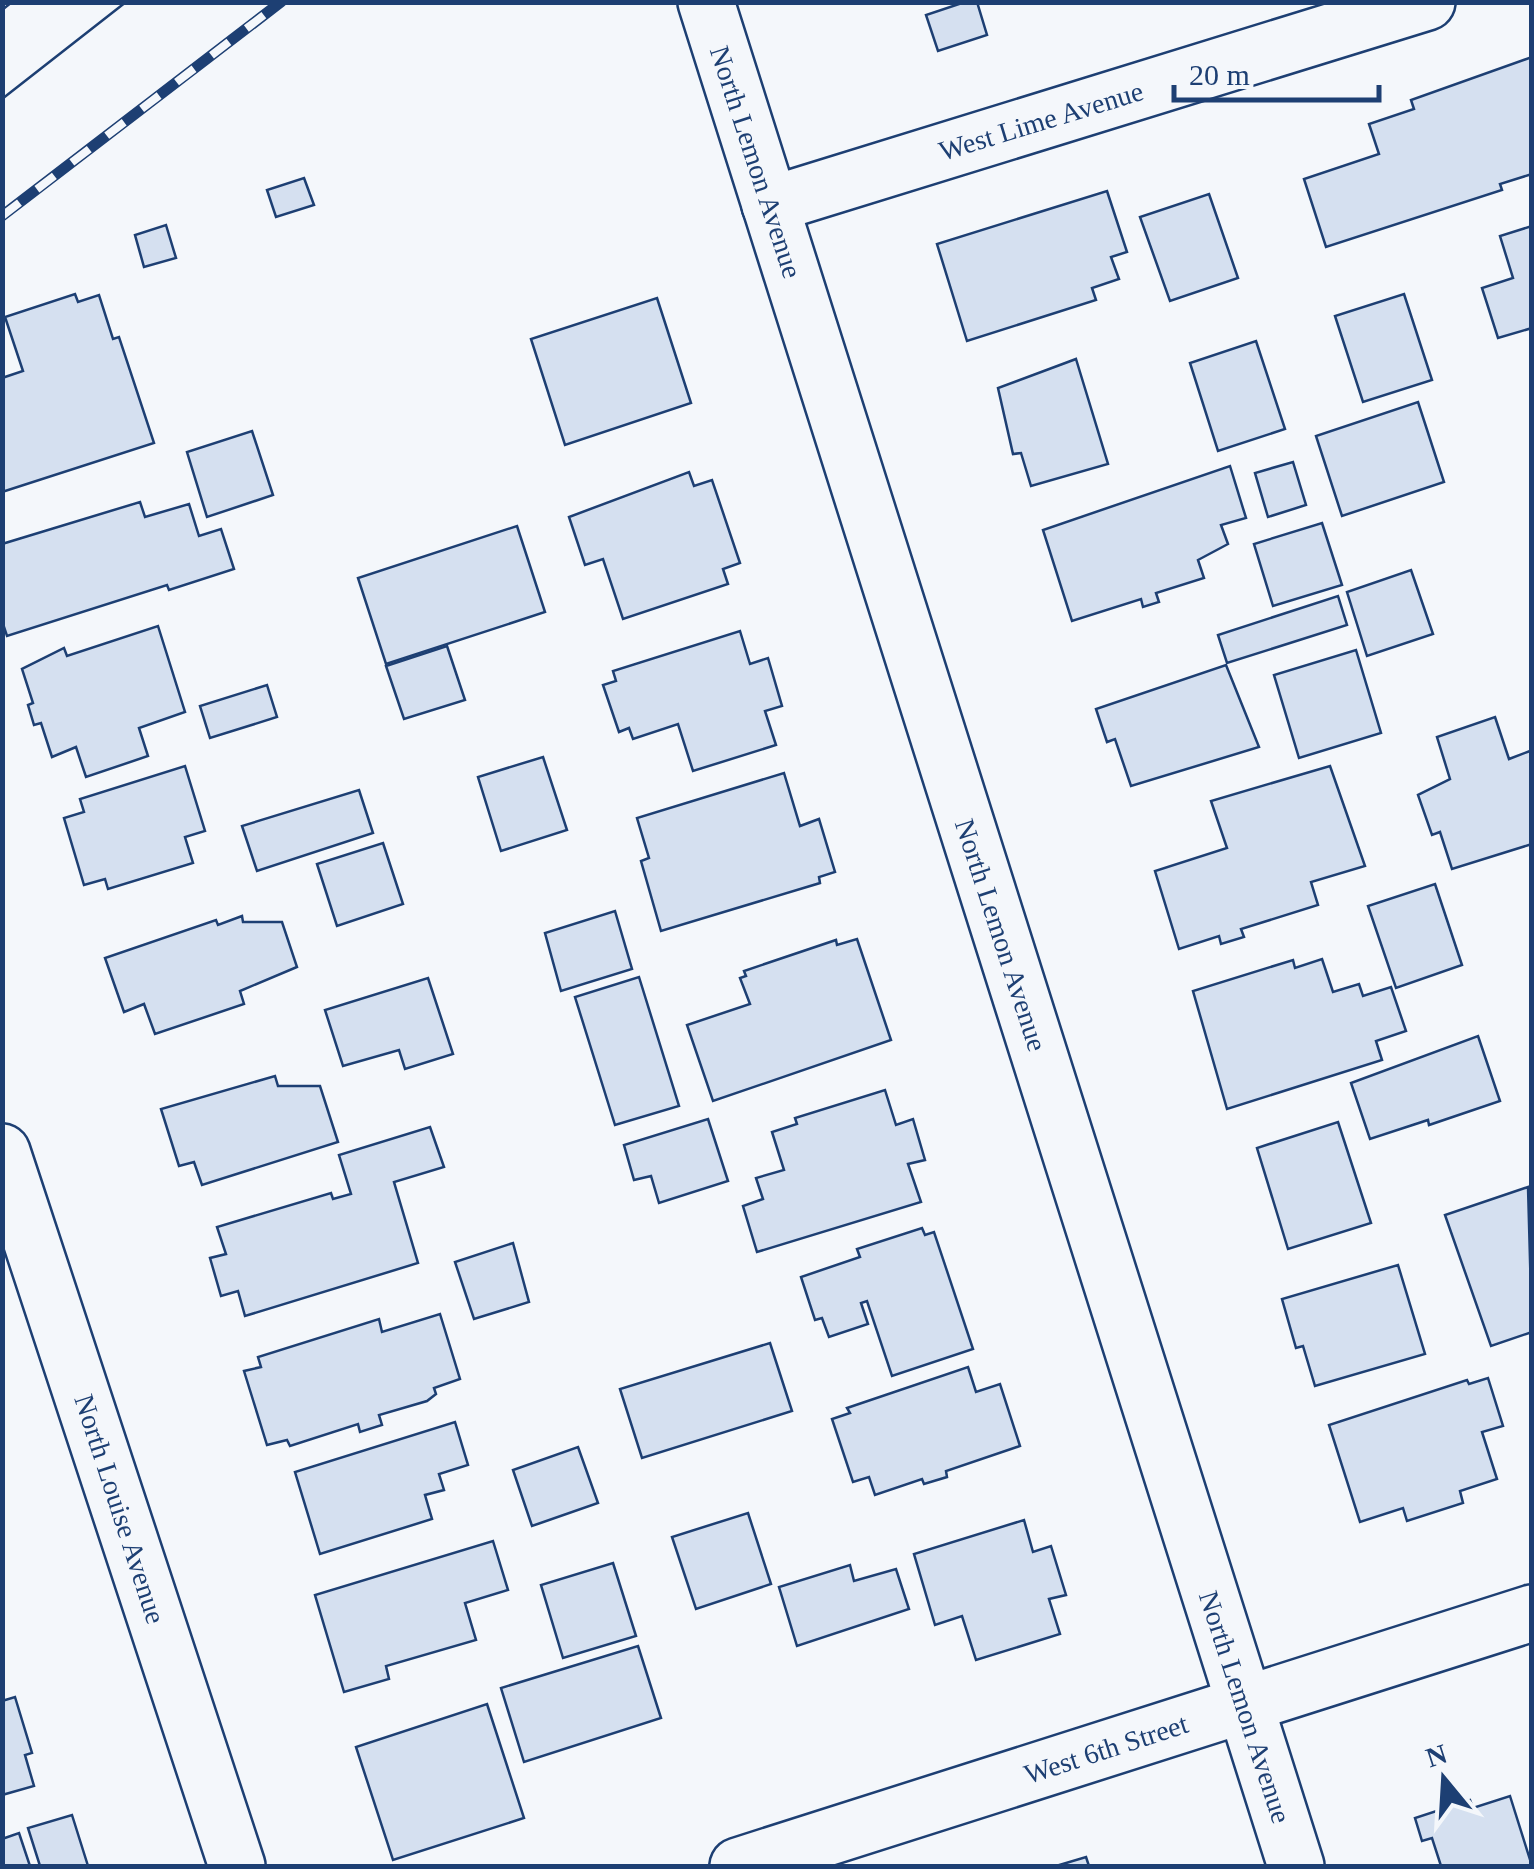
<svg xmlns="http://www.w3.org/2000/svg" width="1534" height="1869" font-family="Georgia,serif">
	<style>
		.building { fill: #d5e0f0; stroke: #1d3f73; stroke-width: 2.5 }
		.lines { fill: none; stroke-linecap: round; stroke-linejoin: round }
		.minor-casing { stroke: #1d3f73; stroke-width: 60 }
		.minor { stroke: #f4f7fb; stroke-width: 55 }
		.tram { stroke: #1d3f73; stroke-width: 2.5 }
		.rail-casing { stroke: #1d3f73; stroke-width: 11 }
		.rail { stroke: #f4f7fb; stroke-width: 8; stroke-dasharray: 22; stroke-linecap: butt }
		.labels { text-anchor: middle; dominant-baseline: central; stroke-width: 8; stroke-linejoin: round; paint-order: stroke }
		.street-label { font-size: 28px; fill: #1d3f73; stroke: #f4f7fb }
	</style>
	<rect width="100%" height="100%" fill="#f4f7fb"/>
	<g class="building">
		<path d="M965 2H977L987 35 938 51 926 15Z"/>
		<path d="M1532 57V174L1500 184 1502 190 1326 247 1304 179 1379 154 1369 124 1414 109 1411 100Z"/>
		<path d="M304 178 314 205 276 217 267 190Z"/>
		<path d="M1107 191 1127 252 1111 257 1119 279 1092 288 1096 300 967 341 937 244Z"/>
		<path d="M1209 194 1238 278 1170 301 1140 217Z"/>
		<path d="M166 225 176 258 144 267 135 235Z"/>
		<path d="M1532 226V328L1498 338 1482 288 1513 278 1500 236Z"/>
		<path d="M75 294 78 302 99 295 113 339 119 337 154 443 2 492V378L23 371 5 317Z"/>
		<path d="M1404 294 1432 380 1363 402 1335 316Z"/>
		<path d="M657 298 691 403 565 445 531 339Z"/>
		<path d="M1256 341 1285 429 1218 451 1190 363Z"/>
		<path d="M1076 359 1108 464 1031 486 1021 453 1013 454 998 388Z"/>
		<path d="M1418 402 1444 482 1342 516 1316 436Z"/>
		<path d="M252 431 273 495 207 517 187 452Z"/>
		<path d="M1293 462 1306 505 1268 517 1255 473Z"/>
		<path d="M1230 466 1246 518 1221 525 1228 544 1198 560 1204 578 1156 593 1159 602 1143 607 1141 599 1072 621 1043 530Z"/>
		<path d="M689 472 694 486 712 480 740 563 723 569 728 584 623 619 603 559 585 565 569 517Z"/>
		<path d="M140 502 145 517 189 504 199 536 221 529 234 569 169 590 167 585 7 636 2 621V544Z"/>
		<path d="M1322 523 1342 585 1273 606 1254 544Z"/>
		<path d="M517 526 545 612 386 664 358 578Z"/>
		<path d="M1411 570 1433 634 1367 656 1347 592Z"/>
		<path d="M1338 596 1347 625 1227 663 1218 635Z"/>
		<path d="M158 626 185 712 139 728 148 756 86 777 76 747 52 757 41 723 34 725 28 705 33 703 22 669 64 648 67 656Z"/>
		<path d="M740 631 750 664 768 658 782 706 765 711 776 745 693 771 678 724 633 739 629 728 619 732 603 685 616 681 613 671Z"/>
		<path d="M447 646 465 700 404 719 386 666Z"/>
		<path d="M1356 650 1381 733 1299 758 1274 675Z"/>
		<path d="M1226 665 1259 747 1131 786 1115 739 1107 742 1096 709Z"/>
		<path d="M267 685 277 717 210 738 200 706Z"/>
		<path d="M1495 717 1509 759 1530 751 1532 757V844L1452 869 1440 832 1432 835 1418 795 1450 779 1437 737Z"/>
		<path d="M543 757 567 830 501 851 478 777Z"/>
		<path d="M185 766 205 831 185 837 193 863 108 889 105 879 84 885 64 818 84 812 80 799Z"/>
		<path d="M1330 766 1365 866 1311 882 1318 905 1241 929 1244 937 1221 944 1219 936 1179 949 1155 871 1227 848 1211 801Z"/>
		<path d="M784 773 800 826 819 819 835 872 819 877 820 883 661 931 641 861 649 858 637 818Z"/>
		<path d="M359 790 373 833 257 871 242 826Z"/>
		<path d="M383 843 403 904 337 926 317 864Z"/>
		<path d="M1435 884 1462 965 1396 988 1368 906Z"/>
		<path d="M615 911 632 969 561 991 545 933Z"/>
		<path d="M242 916 243 922H282L297 967 240 991 244 1004 155 1034 144 1004 124 1012 105 958 216 920 218 925Z"/>
		<path d="M857 939 891 1040 713 1101 687 1025 750 1004 740 978 746 976 744 971 836 940 837 945Z"/>
		<path d="M1322 959 1333 992 1359 984 1363 996 1391 987 1406 1031 1376 1041 1382 1060 1227 1109 1193 991 1293 960 1295 968Z"/>
		<path d="M639 977 679 1106 615 1125 575 997Z"/>
		<path d="M428 978 453 1054 405 1069 399 1050 343 1066 325 1010Z"/>
		<path d="M1478 1036 1500 1101 1429 1125 1428 1120 1370 1139 1351 1083Z"/>
		<path d="M275 1076 278 1086H320L338 1142 202 1185 194 1162 179 1166 161 1109Z"/>
		<path d="M885 1090 896 1125 913 1119 925 1160 908 1164 921 1202 757 1252 743 1206 763 1199 756 1178 784 1170 772 1132 797 1124 795 1118Z"/>
		<path d="M708 1119 728 1181 659 1203 651 1176 634 1180 624 1145Z"/>
		<path d="M1338 1122 1371 1223 1288 1249 1257 1148Z"/>
		<path d="M430 1127 444 1167 394 1182 418 1263 245 1316 238 1291 221 1296 210 1258 226 1254 217 1227 331 1193 333 1199 351 1194 339 1155Z"/>
		<path d="M1528 1187 1532 1332 1491 1346 1445 1215Z"/>
		<path d="M922 1228 925 1235 934 1232 973 1349 892 1376 867 1301 861 1303 868 1324 829 1337 822 1318 815 1320 801 1277 860 1257 857 1249Z"/>
		<path d="M513 1243 529 1302 474 1319 455 1262Z"/>
		<path d="M1398 1265 1425 1354 1315 1386 1303 1346 1296 1348 1282 1299Z"/>
		<path d="M440 1314 460 1379 434 1388 436 1394 427 1401 379 1415 382 1425 360 1432 358 1424 290 1446 287 1440 267 1445 244 1371 261 1367 258 1357 379 1319 382 1332Z"/>
		<path d="M770 1343 792 1411 642 1458 620 1389Z"/>
		<path d="M968 1367 976 1392 1000 1384 1020 1446 946 1471 947 1477 924 1484 922 1479 875 1495 869 1477 853 1482 832 1419 850 1413 847 1408Z"/>
		<path d="M1488 1378 1503 1426 1482 1432 1497 1479 1460 1491 1463 1503 1407 1521 1403 1508 1360 1522 1329 1425 1467 1380 1469 1384Z"/>
		<path d="M455 1422 468 1465 439 1474 444 1490 425 1495 432 1519 320 1554 295 1472Z"/>
		<path d="M578 1447 598 1503 532 1526 513 1470Z"/>
		<path d="M748 1513 771 1584 696 1609 672 1537Z"/>
		<path d="M1024 1520 1033 1552 1051 1546 1066 1595 1049 1599 1060 1634 976 1660 962 1616 935 1625 914 1554Z"/>
		<path d="M493 1541 508 1590 465 1603 476 1640 386 1666 389 1679 344 1692 315 1595Z"/>
		<path d="M613 1563 636 1636 563 1658 541 1585Z"/>
		<path d="M850 1565 854 1581 896 1569 909 1609 797 1646 779 1587Z"/>
		<path d="M638 1646 661 1718 524 1762 501 1688Z"/>
		<path d="M15 1697 32 1753 25 1755 34 1786 2 1795V1701Z"/>
		<path d="M487 1704 524 1818 393 1860 356 1747Z"/>
		<path d="M1510 1796 1532 1866H1441L1432 1838 1422 1841 1415 1818 1470 1800 1473 1808Z"/>
		<path d="M72 1815 88 1866H40L28 1828Z"/>
		<path d="M19 1833 30 1866H2V1839Z"/>
		<path d="M1086 1857 1089 1866H1056Z"/>
	</g>
	<g class="lines">
		<g class="minor-casing">
			<g id="minor">
				<path d="M706 2 1296 1866"/>
				<path d="M770 205 1427 2"/>
				<path d="M2 1152 237 1866"/>
				<path d="M738 1866 1532 1613"/>
			</g>
		</g>
		<use href="#minor" class="minor"/>
		<g class="tram">
			<path d="M2 10 12 2"/>
			<path d="M2 99 126 2"/>
		</g>
		<g class="rail-casing">
			<path id="rail" d="M2 216 281 2"/>
		</g>
		<use href="#rail" class="rail"/>
	</g>
	<g class="labels">
		<g class="street-label">
			<text transform="translate(1041 121) rotate(-17)">West Lime Avenue</text>
			<text transform="translate(756 162) rotate(72)">North Lemon Avenue</text>
			<text transform="translate(1001 935) rotate(72)">North Lemon Avenue</text>
			<text transform="translate(120 1509) rotate(72)">North Louise Avenue</text>
			<text transform="translate(1245 1707) rotate(72)">North Lemon Avenue</text>
			<text transform="translate(1106 1749) rotate(-18)">West 6th Street</text>
		</g>
	</g>
	<rect width="1534" height="1869" fill="none" stroke="#1d3f73" stroke-width="10"/>
	<g transform="translate(1444 1779) rotate(342)" stroke="#f4f7fb" stroke-width="8" paint-order="stroke">
	<path d="M0-8L18 38L0 25L-18 38Z" fill="#1d3f73"/>
	<text y="-15" font-size="28" font-weight="bold" text-anchor="middle" fill="#1d3f73">N</text>
	</g>
	<path d="M1174 85v15h205v-15" fill="none" stroke="#1d3f73" stroke-width="5"/>
	<text x="1189" y="85" font-size="30" fill="#1d3f73" stroke="#f4f7fb" stroke-width="8" paint-order="stroke">20 m</text>
</svg>
